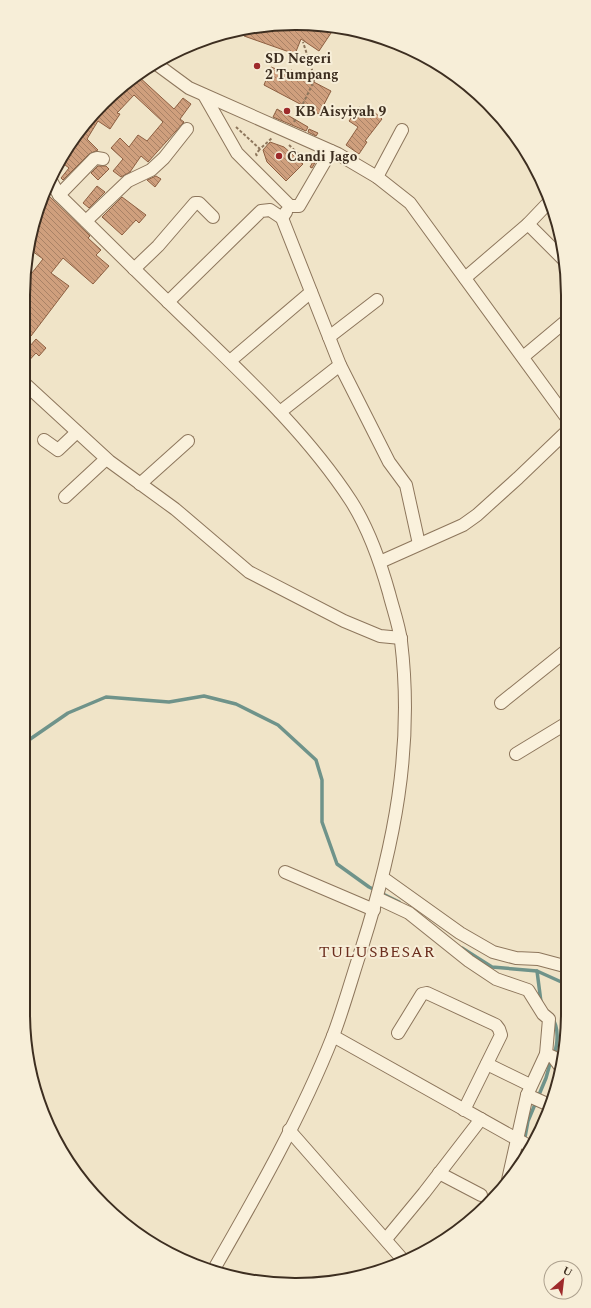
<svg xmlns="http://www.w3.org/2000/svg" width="591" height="1308" font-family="Spectral,serif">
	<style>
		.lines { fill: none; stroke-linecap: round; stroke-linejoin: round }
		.stream { stroke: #6f938a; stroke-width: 3.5 }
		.building { fill: url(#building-back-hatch); stroke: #8d5f41 }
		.minor-casing { stroke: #8d765c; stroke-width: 14 }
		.path { stroke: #8d765c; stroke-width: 2; stroke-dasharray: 3 2; stroke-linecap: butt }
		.minor { stroke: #faf1dc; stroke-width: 12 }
		.poi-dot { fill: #9e2a2b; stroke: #f7eed8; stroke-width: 1.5 }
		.labels { text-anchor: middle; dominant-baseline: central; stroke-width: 4; stroke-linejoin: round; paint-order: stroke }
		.poi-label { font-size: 14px; font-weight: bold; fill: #3d2e20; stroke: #f7eed8; text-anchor: start }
		.quarter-label { font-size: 16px; letter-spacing: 1px; fill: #6b2e1e; stroke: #f7eed8 }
		.rim { fill: none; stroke: #3d2e20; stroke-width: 2 }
	</style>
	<defs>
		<pattern id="building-back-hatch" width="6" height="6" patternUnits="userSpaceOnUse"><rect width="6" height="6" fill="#cf9f7d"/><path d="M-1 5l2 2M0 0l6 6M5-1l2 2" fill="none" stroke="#a98266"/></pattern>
	</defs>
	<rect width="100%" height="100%" fill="#f0e4c8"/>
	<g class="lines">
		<g class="stream">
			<path d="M23 744 68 713 106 697 169 702 204 696 236 704 278 725 316 760 322 780V822L337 864 369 887 399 902"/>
			<path d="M462 948 492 967 537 971 568 985"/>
			<path d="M537 971 541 1002"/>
			<path d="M552 1018C559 1027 558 1044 554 1054"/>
			<path d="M521 1159 528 1121 546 1078 551 1060"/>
		</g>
	</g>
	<g class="building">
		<path d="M295 23 335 27 319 51 301 39 295 54 244 36 246 28Z"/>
		<path d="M271 67 289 74 291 70 309 77 308 79 331 91 319 114 264 85Z"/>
		<path d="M137 75 174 109 183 98 191 104 180 119 184 122 148 162 141 156 130 172 121 177 113 171 123 159 111 148 120 138 129 147 138 135 147 141 163 122 134 95 117 113 120 114 110 129 98 121 87 139 98 150 89 154 63 180 61 178 69 168 60 161 69 144 103 103Z"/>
		<path d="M359 107 370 115 373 111 382 119 365 141 367 142 359 154 346 145 358 127 349 121Z"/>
		<path d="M277 109 308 127 306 131 273 117Z"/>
		<path d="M309 129 318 133 316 136 308 132Z"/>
		<path d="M270 142 284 147 303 164 286 181 267 162 263 150Z"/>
		<path d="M318 153 320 154 312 168 310 167Z"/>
		<path d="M98 166H106L109 169 98 180 91 173Z"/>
		<path d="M156 176 161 179 155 187 147 180Z"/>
		<path d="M97 186 105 192 89 208 83 203Z"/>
		<path d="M44 191 90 236 88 238 101 250 96 255 109 266 93 284 63 258 51 273 69 286 31 336 23 329V295L24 283 43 259 28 248Z"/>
		<path d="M122 197 146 215 139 223 136 220 122 235 102 217Z"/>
		<path d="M36 339 46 348 39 356 36 353 23 367V354Z"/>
	</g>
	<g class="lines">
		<g class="minor-casing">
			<g id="minor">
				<path d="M155 63 189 88 338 154 377 177 410 203 566 417"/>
				<path d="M204 95 237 153 290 206H299L331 151"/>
				<path d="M377 177 402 130"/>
				<path d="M50 179 59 195C104 239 148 283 193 326 249 380 308 435 351 501 369 529 380 561 389 593 393 609 399 625 401 641 414 748 394 846 362 947 352 977 344 1007 333 1036 302 1115 256 1196 214 1269"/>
				<path d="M59 195 94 159 97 158 103 159"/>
				<path d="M282 218 340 365 389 462 406 485 419 544"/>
				<path d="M86 221 128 181 151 170 164 158 187 129"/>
				<path d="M528 224 566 262"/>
				<path d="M134 269 158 246 195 203H199L213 217"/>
				<path d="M465 278 528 224 550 201"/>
				<path d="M168 302 261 211 270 210 282 218 286 212"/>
				<path d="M329 337 377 300"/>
				<path d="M523 357 566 321"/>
				<path d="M230 361 311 292"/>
				<path d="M23 382 109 461 175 509 249 572 344 621 380 636 401 638"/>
				<path d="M280 412 340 365"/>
				<path d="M44 440 58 450 77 432"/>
				<path d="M140 484 188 441"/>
				<path d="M65 497 106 459"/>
				<path d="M380 562 463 525 477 515 518 478 566 432"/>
				<path d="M501 703 567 650"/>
				<path d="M516 754 567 723"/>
				<path d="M285 872 374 910"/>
				<path d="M383 878 460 933 493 952 516 958 538 959 568 967"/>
				<path d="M377 898 409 913 469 961 496 979 528 990 543 1014 549 1019 546 1054 527 1095 508 1180"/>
				<path d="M398 1033 422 994 427 993 496 1025 499 1029 501 1035 464 1110"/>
				<path d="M333 1036 529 1146"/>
				<path d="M546 1054 553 1057 562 1069"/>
				<path d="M487 1064 530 1085"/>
				<path d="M527 1095 547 1104"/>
				<path d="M289 1130 404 1261"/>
				<path d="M439 1173 481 1195"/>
				<path d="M386 1239 424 1193 481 1119"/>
			</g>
		</g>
		<g class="path">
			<path d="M294 122 314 81 313 73 303 42"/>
			<path d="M236 127 260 149 272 138"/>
			<path d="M289 145 307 162"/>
			<path d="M257 156 256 154 260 149"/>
			<path d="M307 162 314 155"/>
		</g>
		<use href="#minor" class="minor"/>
	</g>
	<g class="poi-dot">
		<circle cx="257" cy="66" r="4"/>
		<circle cx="287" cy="111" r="4"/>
		<circle cx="279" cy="156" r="4"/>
	</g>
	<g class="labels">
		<g class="poi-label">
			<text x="265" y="58">SD Negeri<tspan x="265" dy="16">2 Tumpang</tspan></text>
			<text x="295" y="111">KB Aisyiyah 9</text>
			<text x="287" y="156">Candi Jago</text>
		</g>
		<g class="quarter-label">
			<text x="377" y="952">TULUSBESAR</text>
		</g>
	</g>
	<path d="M0 0H591V1308H0ZM295 30H296A265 265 0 0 1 561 295V1013A265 265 0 0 1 296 1278H295A265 265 0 0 1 30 1013V295A265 265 0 0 1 295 30Z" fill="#f7eed8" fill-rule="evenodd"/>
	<path class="rim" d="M295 30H296A265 265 0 0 1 561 295V1013A265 265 0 0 1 296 1278H295A265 265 0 0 1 30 1013V295A265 265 0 0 1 295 30Z"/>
	<g transform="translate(563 1280) rotate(28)"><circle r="19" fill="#f7eed8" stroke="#ada18e"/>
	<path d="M0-3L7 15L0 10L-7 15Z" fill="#9e2a2b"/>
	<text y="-6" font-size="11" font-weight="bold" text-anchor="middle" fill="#3d2e20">U</text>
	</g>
</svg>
